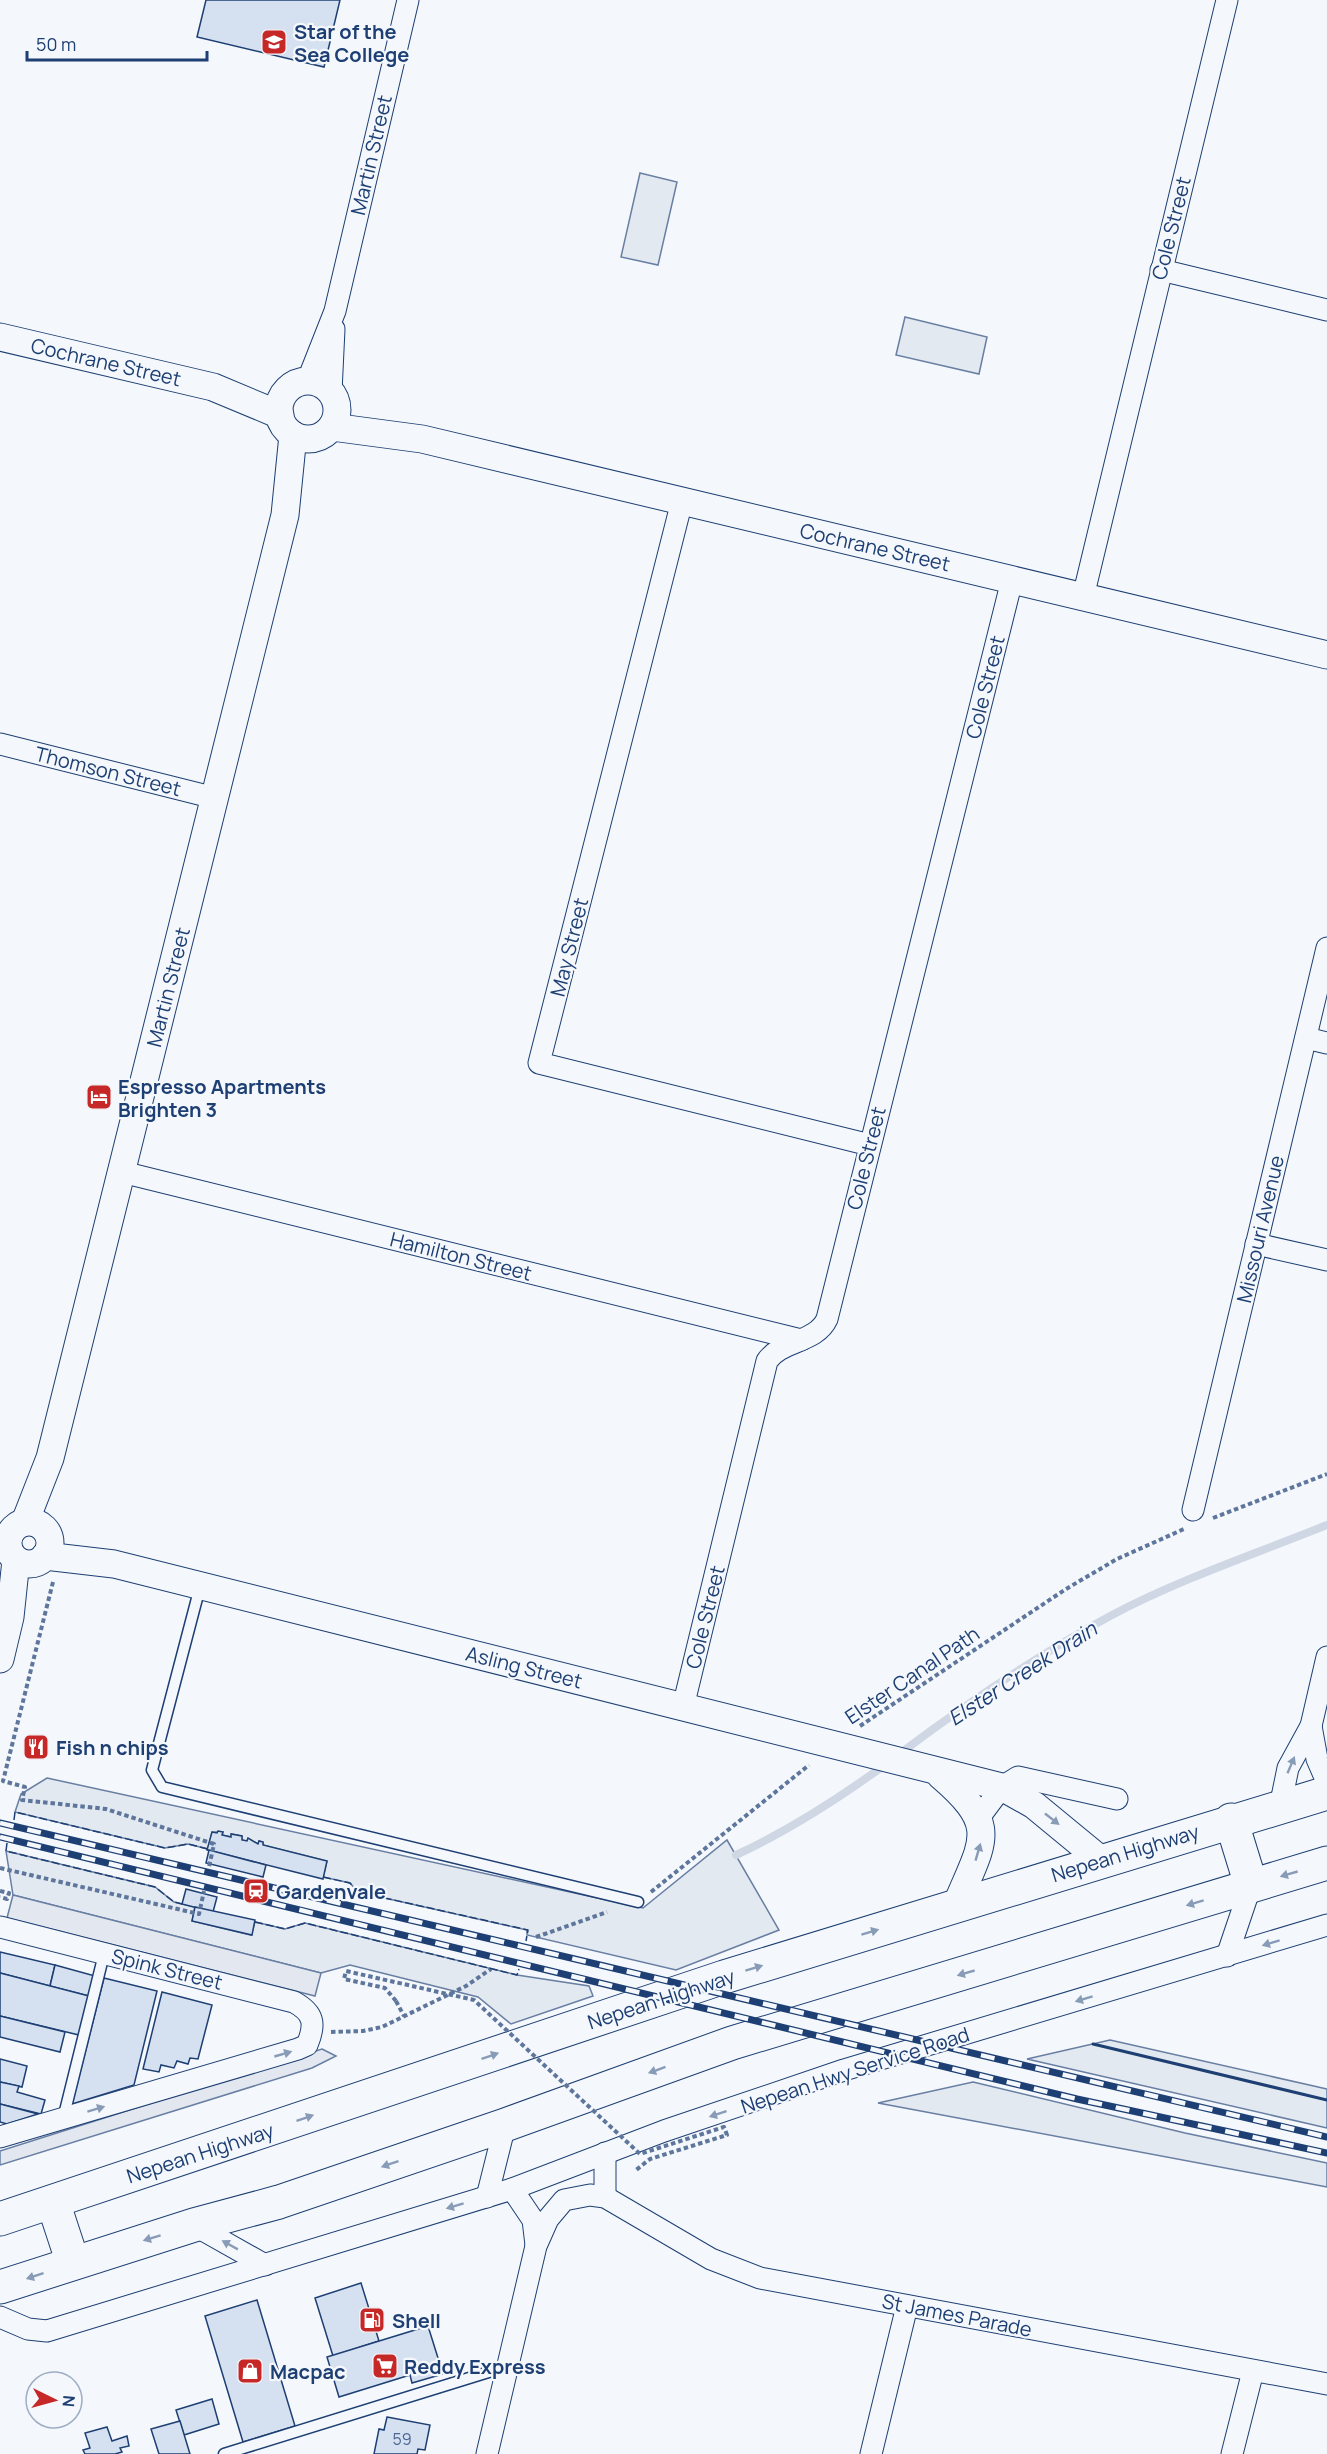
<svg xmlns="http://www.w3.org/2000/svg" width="1327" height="2454" font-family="Manrope,sans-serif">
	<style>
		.green { fill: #e3e9f0; stroke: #687fa3; stroke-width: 1.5 }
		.parking { fill: #e3e8f0; stroke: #687fa3; stroke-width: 1.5 }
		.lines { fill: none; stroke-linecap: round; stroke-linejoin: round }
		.stream { stroke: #cfd7e4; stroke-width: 8 }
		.building { fill: #d5e0f0; stroke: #1d3f73; stroke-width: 1.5 }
		.service-casing { stroke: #1d3f73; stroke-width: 13 }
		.minor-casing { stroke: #1d3f73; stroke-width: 23 }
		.tertiary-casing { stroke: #1d3f73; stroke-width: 29 }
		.trunk-casing { stroke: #1d3f73; stroke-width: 35 }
		.path { stroke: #5e769c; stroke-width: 4; stroke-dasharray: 4.5 3; stroke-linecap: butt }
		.service { stroke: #f4f7fb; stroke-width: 10 }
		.minor { stroke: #f4f7fb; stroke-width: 21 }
		.tertiary { stroke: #f4f7fb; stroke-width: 27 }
		.trunk { stroke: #f4f7fb; stroke-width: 33 }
		.rail-casing { stroke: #1d3f73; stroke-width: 7 }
		.rail { stroke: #f4f7fb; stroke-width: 4.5; stroke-dasharray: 14; stroke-linecap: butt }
		.path-bridge { stroke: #5e769c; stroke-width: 4; stroke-dasharray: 4.5 3; stroke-linecap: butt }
		.fence { stroke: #1d3f73; stroke-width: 1.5; stroke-dasharray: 8 3; stroke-linecap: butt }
		.wall { stroke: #1d3f73; stroke-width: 3 }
		.oneway { fill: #889bb7 }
		.labels { text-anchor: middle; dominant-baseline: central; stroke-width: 4.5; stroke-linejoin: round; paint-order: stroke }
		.number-label { font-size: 16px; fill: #4b6792 }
		.poi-label { font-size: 20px; font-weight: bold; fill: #1d3f73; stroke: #f4f7fb; text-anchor: start }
		.street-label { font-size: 20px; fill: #1d3f73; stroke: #f4f7fb }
		.water-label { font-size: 21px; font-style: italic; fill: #1d3f73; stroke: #f4f7fb }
	</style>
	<rect width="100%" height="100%" fill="#f4f7fb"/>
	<g class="green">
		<path d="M640 173 677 182 658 265 621 257Z"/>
		<path d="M905 317 987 337 979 374 896 355Z"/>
		<path d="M47 1778 643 1908 727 1840 779 1930 676 1970 527 1935V1930L358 1892 350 1883 323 1877 327 1861 263 1845V1842L259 1841 258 1844 248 1838 247 1841 242 1840V1836L232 1834 231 1837 222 1835 223 1832H212L208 1849 188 1844 165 1848 15 1812 21 1794Z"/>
		<path d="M6 1851 155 1887 174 1902 195 1907 192 1921 251 1935 255 1922 285 1929 305 1923 517 1975 589 1986 593 1996 511 2024 478 1997 350 1965 321 1973 13 1895Z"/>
		<path d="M1110 2040 1327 2089V2128L1027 2059Z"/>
		<path d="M973 2082 1185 2133 1327 2163V2187L878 2103Z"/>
	</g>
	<g class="parking">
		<path d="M13 1895 321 1973 315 1996 7 1918Z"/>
		<path d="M322 2049 336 2056 312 2068 0 2165V2151Z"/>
	</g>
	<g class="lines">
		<g class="stream">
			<path d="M898 1755C966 1704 1037 1655 1112 1615 1180 1579 1255 1554 1327 1525"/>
			<path d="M736 1855C790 1830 838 1799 886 1764"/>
		</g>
	</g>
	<g class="building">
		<path d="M206 0H340L324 67 197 37Z"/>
		<path d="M218 1831 223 1832 222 1835 231 1837V1834L242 1836V1840L247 1841 248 1838 258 1844 259 1841 263 1842V1845L327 1861 323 1879 207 1850 212 1832 217 1833Z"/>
		<path d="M209 1850 266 1865 263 1877 206 1863Z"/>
		<path d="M186 1889 217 1897 213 1912 182 1904Z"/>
		<path d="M195 1907 255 1920 252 1935 192 1921Z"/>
		<path d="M0 1952 55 1965 50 1986 0 1973Z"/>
		<path d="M55 1965 95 1976 89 1996 50 1986Z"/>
		<path d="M0 1973 89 1996 79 2035 0 2016Z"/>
		<path d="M104 1978 157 1991 134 2085 72 2104Z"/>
		<path d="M162 1992 212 2005 198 2059 190 2058 188 2064 177 2061 174 2068 161 2065 159 2072 143 2069Z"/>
		<path d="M0 2016 65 2032 60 2052 0 2037Z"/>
		<path d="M0 2059 27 2066 22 2087 0 2082Z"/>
		<path d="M0 2082 19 2086 17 2092 45 2100 41 2114 0 2104Z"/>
		<path d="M0 2104 38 2114 7 2124 0 2122Z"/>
		<path d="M361 2283 379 2341 333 2356 315 2298Z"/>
		<path d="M257 2300 295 2426 243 2442 205 2316Z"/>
		<path d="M428 2326 443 2374 412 2383 410 2375 339 2397 327 2357Z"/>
		<path d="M212 2399 219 2424 184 2435 176 2410Z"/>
		<path d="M387 2417 430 2425 425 2450 418 2449 417 2454H374L379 2429 384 2430Z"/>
		<path d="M180 2421 190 2454H159L151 2429Z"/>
		<path d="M107 2427 112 2441 127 2436 129 2446 120 2448 122 2452 115 2454H85L83 2450 90 2448 85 2433Z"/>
	</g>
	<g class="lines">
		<g class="service-casing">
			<g id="service">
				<path d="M200 1587 152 1770 162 1787 638 1902"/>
				<path d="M63 2119 104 1954"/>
				<path d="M224 2454 508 2366"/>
			</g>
		</g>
		<g class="minor-casing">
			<g id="minor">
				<path d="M1161 270 1327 310"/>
				<path d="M307 382 335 311 408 0"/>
				<path d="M331 392 334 329"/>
				<path d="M682 501 539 1063 870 1145"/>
				<path d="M1083 597 1227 0"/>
				<path d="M0 744 215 798"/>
				<path d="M1306 1038 1327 1043"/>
				<path d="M122 1172 801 1340"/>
				<path d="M1256 1244 1327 1260"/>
				<path d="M1193 1510 1327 948"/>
				<path d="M683 1707 767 1361C781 1340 816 1343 827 1319L1012 580"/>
				<path d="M1311 1726 1317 1759 1327 1782"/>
				<path d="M1280 1807 1288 1768 1311 1726 1327 1657"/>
				<path d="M978 1819 1002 1787 1018 1777 1117 1799"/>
				<path d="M0 1927 294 2002C314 2013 316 2024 307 2045L298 2049 0 2137"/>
				<path d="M1227 1956 1251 1885"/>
				<path d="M512 2189 533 2220 536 2245"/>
				<path d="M487 2197 505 2125"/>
				<path d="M605 2197V2153"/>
				<path d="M194 2225 265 2265"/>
				<path d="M0 2317 28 2329 47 2331 512 2189 664 2131 844 2070 1327 1925"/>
				<path d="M487 2454 536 2246 548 2219 564 2200 590 2195 605 2197 711 2259 760 2278 1327 2384"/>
				<path d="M871 2454 907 2306"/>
				<path d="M1232 2454 1253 2371"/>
			</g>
		</g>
		<g class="tertiary-casing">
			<g id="tertiary">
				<path d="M0 337 213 387 280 415"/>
				<circle cx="308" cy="410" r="29"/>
				<path d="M332 427 422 439 1327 655"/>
				<circle cx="29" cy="1543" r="21"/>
				<path d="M25 1522 50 1458 285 515 293 435"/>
				<path d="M45 1556 114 1564 1002 1787 1034 1805 1102 1861"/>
				<path d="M0 1659 10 1617 16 1560"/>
				<path d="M940 1775C1001 1827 983 1840 956 1906"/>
			</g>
		</g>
		<g class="trunk-casing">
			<g id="trunk">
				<path d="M1231 1820 1251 1885"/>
				<path d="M53 2202 73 2263"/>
				<path d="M0 2219 724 1977 1327 1793"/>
				<path d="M0 2287 194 2225 279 2202 505 2125 732 2043 1327 1863"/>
			</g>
		</g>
		<g class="path">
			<path d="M1213 1518 1327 1474"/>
			<path d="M53 1582 3 1781 25 1787 22 1800 106 1809 214 1844 209 1867"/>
			<path d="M860 1726 1066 1589 1117 1559 1184 1529"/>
			<path d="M0 1868 199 1914 204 1891"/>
			<path d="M0 1891 9 1893 7 1899 0 1897"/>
			<path d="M651 1892 809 1765"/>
			<path d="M536 1937 607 1912"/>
			<path d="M396 2001 404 2016"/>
			<path d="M331 2032 363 2031 382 2027 466 1986 491 1969"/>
		</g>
		<use href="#service" class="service"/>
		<use href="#minor" class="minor"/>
		<use href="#tertiary" class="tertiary"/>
		<use href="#trunk" class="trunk"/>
		<g class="rail-casing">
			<g id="rail">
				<path d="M0 1823 1327 2137"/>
				<path d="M0 1837 1077 2099 1327 2153"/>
			</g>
		</g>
		<use href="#rail" class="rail"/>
		<path class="path-bridge" d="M396 2001 385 1988 344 1979 346 1971 474 2000 640 2154 724 2127 727 2135 650 2159 636 2170"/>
		<g class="fence">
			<path d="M14 1820 15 1812 165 1848 188 1844 208 1849"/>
			<path d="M7 1843 6 1851 155 1887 174 1902 182 1904"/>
			<path d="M323 1877 350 1883 358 1892 528 1930 526 1941"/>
			<path d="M255 1922 285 1929 305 1923 517 1975 519 1969"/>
		</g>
		<path class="wall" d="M1093 2044 1327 2100"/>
	</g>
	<defs><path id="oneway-solid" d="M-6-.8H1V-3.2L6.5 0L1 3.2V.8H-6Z" transform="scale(1.5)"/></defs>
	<g class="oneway">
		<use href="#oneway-solid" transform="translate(1291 1765) rotate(-67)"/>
		<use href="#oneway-solid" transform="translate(1052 1819) rotate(38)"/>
		<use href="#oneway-solid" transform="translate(978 1852) rotate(-74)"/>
		<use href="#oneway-solid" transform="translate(1289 1874) rotate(164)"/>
		<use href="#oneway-solid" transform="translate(1195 1903) rotate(163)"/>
		<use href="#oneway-solid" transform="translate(870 1932) rotate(-17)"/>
		<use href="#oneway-solid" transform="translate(1271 1943) rotate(163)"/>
		<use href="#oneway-solid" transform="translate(754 1968) rotate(-17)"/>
		<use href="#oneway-solid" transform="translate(966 1973) rotate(164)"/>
		<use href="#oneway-solid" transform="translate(1084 1999) rotate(163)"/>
		<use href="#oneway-solid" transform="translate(283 2054) rotate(-16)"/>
		<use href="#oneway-solid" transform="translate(490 2056) rotate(-19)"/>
		<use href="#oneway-solid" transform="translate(657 2070) rotate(160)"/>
		<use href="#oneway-solid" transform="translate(96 2109) rotate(-17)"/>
		<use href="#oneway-solid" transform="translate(718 2114) rotate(162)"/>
		<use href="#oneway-solid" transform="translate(305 2118) rotate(-19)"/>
		<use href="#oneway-solid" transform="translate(390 2164) rotate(161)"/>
		<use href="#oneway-solid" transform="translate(455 2206) rotate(163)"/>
		<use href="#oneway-solid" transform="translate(152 2238) rotate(163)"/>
		<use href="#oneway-solid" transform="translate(230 2245) rotate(-151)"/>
		<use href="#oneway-solid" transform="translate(35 2276) rotate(162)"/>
	</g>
	<defs>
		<g id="school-square" transform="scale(1.35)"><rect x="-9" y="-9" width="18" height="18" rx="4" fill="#c62828" stroke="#f4f7fb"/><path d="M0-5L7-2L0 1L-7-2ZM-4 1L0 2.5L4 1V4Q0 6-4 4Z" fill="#fff"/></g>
		<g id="hotel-square" transform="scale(1.35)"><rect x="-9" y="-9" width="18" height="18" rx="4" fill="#c62828" stroke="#f4f7fb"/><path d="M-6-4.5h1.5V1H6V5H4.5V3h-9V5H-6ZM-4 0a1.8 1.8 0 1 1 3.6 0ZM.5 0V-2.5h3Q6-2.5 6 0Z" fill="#fff"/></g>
		<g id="restaurant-square" transform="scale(1.35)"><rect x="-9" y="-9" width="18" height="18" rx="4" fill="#c62828" stroke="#f4f7fb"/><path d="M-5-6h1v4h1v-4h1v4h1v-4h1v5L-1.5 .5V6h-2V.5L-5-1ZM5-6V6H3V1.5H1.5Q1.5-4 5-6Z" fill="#fff"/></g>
		<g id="station-square" transform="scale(1.35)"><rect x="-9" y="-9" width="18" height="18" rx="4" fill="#c62828" stroke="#f4f7fb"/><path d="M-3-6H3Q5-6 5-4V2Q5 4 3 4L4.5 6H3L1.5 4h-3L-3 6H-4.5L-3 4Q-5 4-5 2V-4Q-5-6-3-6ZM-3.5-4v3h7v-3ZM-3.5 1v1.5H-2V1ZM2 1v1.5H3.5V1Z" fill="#fff"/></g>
		<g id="fuel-square" transform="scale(1.35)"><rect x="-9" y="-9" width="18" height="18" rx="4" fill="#c62828" stroke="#f4f7fb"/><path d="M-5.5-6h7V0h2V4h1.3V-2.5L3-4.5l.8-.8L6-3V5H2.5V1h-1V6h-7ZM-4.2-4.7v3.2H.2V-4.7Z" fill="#fff"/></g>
		<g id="supermarket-square" transform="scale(1.35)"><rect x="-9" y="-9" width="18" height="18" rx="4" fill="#c62828" stroke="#f4f7fb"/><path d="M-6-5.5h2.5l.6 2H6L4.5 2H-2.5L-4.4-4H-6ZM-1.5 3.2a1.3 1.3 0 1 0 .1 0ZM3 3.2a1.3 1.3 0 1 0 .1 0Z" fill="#fff"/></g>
		<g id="shop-square" transform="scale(1.35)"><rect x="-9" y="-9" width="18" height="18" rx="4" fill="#c62828" stroke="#f4f7fb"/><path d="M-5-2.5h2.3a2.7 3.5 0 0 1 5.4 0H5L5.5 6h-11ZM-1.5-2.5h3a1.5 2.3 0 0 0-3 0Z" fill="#fff"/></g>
	</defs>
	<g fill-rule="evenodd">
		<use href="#school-square" x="274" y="42"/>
		<use href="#hotel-square" x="99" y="1097"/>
		<use href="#restaurant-square" x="36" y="1747"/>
		<use href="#station-square" x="256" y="1891"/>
		<use href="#fuel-square" x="372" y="2320"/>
		<use href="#supermarket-square" x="385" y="2366"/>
		<use href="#shop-square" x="250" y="2371"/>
	</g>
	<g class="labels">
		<g class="number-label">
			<text x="402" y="2439">59</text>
		</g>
		<g class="poi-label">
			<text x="294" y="31">Star of the<tspan x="294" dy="23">Sea College</tspan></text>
			<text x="118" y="1086">Espresso Apartments<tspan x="118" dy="23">Brighten 3</tspan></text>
			<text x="56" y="1747">Fish n chips</text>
			<text x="276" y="1891">Gardenvale</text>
			<text x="392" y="2320">Shell</text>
			<text x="404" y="2366">Reddy Express</text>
			<text x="270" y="2371">Macpac</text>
		</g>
		<g class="street-label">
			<text transform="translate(371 155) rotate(-77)">Martin Street</text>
			<text transform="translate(1171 228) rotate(-76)">Cole Street</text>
			<text transform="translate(106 362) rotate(13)">Cochrane Street</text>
			<text transform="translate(875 547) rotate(13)">Cochrane Street</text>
			<text transform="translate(985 687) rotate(-76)">Cole Street</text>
			<text transform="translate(108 771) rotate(14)">Thomson Street</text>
			<text transform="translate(569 947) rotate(-76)">May Street</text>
			<text transform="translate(168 987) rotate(-76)">Martin Street</text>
			<text transform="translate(866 1158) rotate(-76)">Cole Street</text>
			<text transform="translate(1260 1229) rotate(-77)">Missouri Avenue</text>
			<text transform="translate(461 1256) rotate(14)">Hamilton Street</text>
			<text transform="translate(705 1617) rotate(-76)">Cole Street</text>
			<text transform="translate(524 1667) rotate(14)">Asling Street</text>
			<text transform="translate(912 1675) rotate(-34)">Elster Canal Path</text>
			<text transform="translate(1125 1853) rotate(-17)">Nepean Highway</text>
			<text transform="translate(167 1969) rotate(14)">Spink Street</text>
			<text transform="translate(661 1999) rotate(-18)">Nepean Highway</text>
			<text transform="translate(855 2070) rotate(-18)">Nepean Hwy Service Road</text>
			<text transform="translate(200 2153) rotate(-18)">Nepean Highway</text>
			<text transform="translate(957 2315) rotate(11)">St James Parade</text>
		</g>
		<g class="water-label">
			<text transform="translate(1022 1673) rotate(-33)">Elster Creek Drain</text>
		</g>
	</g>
	<g transform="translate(54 2400) rotate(95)"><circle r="28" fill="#f4f7fb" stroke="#9eadc5" stroke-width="1.5"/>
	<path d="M0-4.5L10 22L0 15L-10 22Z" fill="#c62828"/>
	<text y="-9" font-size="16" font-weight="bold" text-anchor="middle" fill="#1d3f73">N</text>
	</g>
	<path d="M27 51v9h180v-9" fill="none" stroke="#1d3f73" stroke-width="3"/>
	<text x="36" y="51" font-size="18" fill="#1d3f73" stroke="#f4f7fb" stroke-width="4.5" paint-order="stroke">50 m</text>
</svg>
